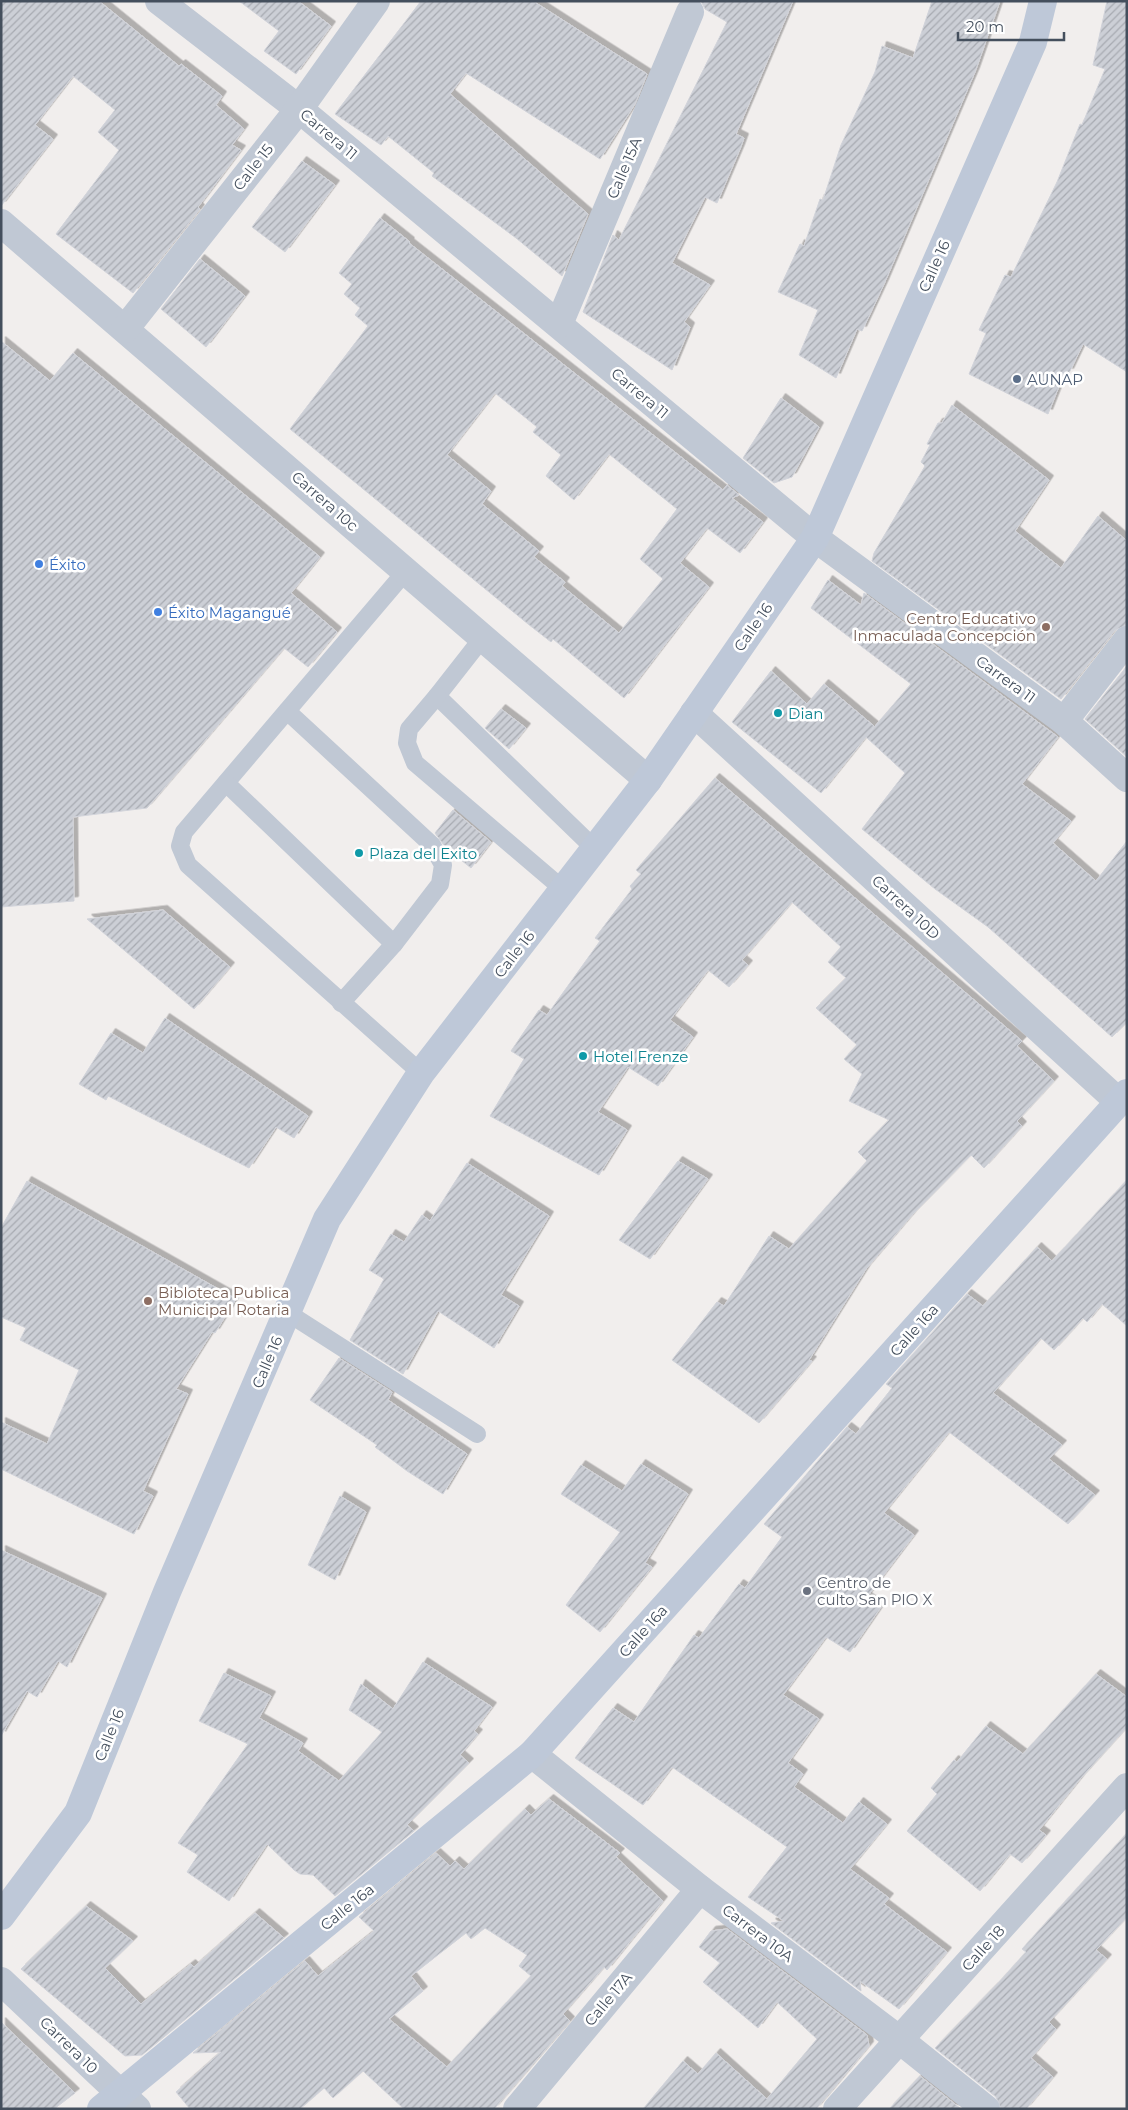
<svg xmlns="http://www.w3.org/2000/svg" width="1128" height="2110" font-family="Montserrat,sans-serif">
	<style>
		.building { fill: url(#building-hatch); stroke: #d1d3da; fill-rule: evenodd; filter: url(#shadow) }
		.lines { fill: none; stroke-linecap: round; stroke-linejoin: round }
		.service { stroke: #c0c8d4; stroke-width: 18 }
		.minor { stroke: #c0c8d4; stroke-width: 28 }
		.secondary { stroke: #bec8d8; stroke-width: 28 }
		.service-dot { fill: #5c6f8a; stroke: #fff; stroke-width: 2 }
		.shop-dot { fill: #3f7fe0; stroke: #fff; stroke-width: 2 }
		.education-dot { fill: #8d6e63; stroke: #fff; stroke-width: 2 }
		.culture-dot { fill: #0f9aa8; stroke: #fff; stroke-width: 2 }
		.worship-dot { fill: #6b7280; stroke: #fff; stroke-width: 2 }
		.labels { text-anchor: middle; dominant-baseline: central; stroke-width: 5; stroke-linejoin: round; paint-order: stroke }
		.street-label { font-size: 15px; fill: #444f5d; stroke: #fff }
		.service-label { font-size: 15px; fill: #4e5e75; stroke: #fff; text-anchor: start }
		.shop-label { font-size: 15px; fill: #366cbe; stroke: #fff; text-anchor: start }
		.education-label { font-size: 15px; fill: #785e54; stroke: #fff; text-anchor: end }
		.culture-label { font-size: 15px; fill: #0d838f; stroke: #fff; text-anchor: start }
		.worship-label { font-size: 15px; fill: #5b616d; stroke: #fff; text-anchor: start }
	</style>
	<defs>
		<pattern id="building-hatch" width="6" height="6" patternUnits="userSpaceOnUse" patternTransform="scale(1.25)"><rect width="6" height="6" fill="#cccfd6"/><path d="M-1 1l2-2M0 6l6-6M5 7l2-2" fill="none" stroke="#a7aab1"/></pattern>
		<filter id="shadow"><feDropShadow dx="4.5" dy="-4.5" stdDeviation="0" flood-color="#0004"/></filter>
	</defs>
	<rect width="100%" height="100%" fill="#f1eeed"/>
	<g class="building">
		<path d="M1 1H99L179 66 181 64 222 96 216 105 244 129 232 145 241 150 198 207 200 209 133 293 56 234 119 150 98 132 115 110 73 76 35 125 53 139 1 206Z"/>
		<path d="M239 1H298L331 26 296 74 264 51 279 31Z"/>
		<path d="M421 1H533L647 74 635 104 600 159 466 73 450 94 588 214 562 276 516 238 432 176 434 173 388 136 381 145 335 114Z"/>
		<path d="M701 1H793L736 134 744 138 740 149 717 203 705 197 672 263 710 285 684 322 690 327 672 370 583 312 613 235 619 240 727 22 705 9Z"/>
		<path d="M932 1H1000L975 72 884 284 862 331 857 329 836 378 799 355 818 310 778 292 800 244 804 246 820 199 823 200 841 145 875 72 882 46 913 58Z"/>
		<path d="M1107 1H1127V372L1083 344 1069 373 1065 371 1048 414 969 374 986 333 979 330 1005 275 1011 277 1057 182 1080 124 1082 125 1105 69 1093 65Z"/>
		<path d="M302 161 335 185 285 252 252 227Z"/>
		<path d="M380 218 410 242 409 243 723 490 727 485 739 495 732 498 763 522 740 553 707 528 680 563 709 587 624 698 553 639 551 642 528 624 290 429 368 326 355 315 360 308 344 294 352 284 339 273ZM495 393 537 427 533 432 561 455 546 476 574 500 609 454 677 509 640 559 663 579 619 633 562 586 565 582 534 557 539 551 482 504 491 491 447 455Z"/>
		<path d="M200 259 245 296 206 347 161 309Z"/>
		<path d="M1 341 50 381 73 353 320 557 291 593 337 632 308 667 284 648 147 808 73 817 74 901 1 907Z"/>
		<path d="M781 398 819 427 792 477 774 483 743 458Z"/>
		<path d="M952 405 1049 480 1015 531 1061 568 1098 516 1127 541V625L1115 630 1061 699 872 561 874 553 925 466 921 462 930 445 927 444 938 423H942Z"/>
		<path d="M828 580 861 605 864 593 1058 737 1022 784 1071 821 1053 843 1096 881 1127 841V1022L1112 1037 988 927 935 889 862 829 905 773 866 737 821 793 732 722 771 671 807 704 824 684 874 726 870 732 911 684 811 608Z"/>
		<path d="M1127 666V757L1085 719Z"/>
		<path d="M501 709 526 728 509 749 485 728Z"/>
		<path d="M715 778 1022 1041 1017 1046 1054 1081 1017 1121 1022 1126 984 1168 971 1155 912 1215 866 1269 809 1360 812 1361 759 1423 672 1360 717 1302 724 1306 769 1236 789 1249 867 1161 858 1152 889 1120 849 1101 862 1074 844 1059 857 1045 816 1008 846 978 828 962 841 947 792 902 742 960 748 965 729 987 708 970 670 1020 693 1037 658 1086 628 1067 598 1112 627 1130 599 1175 490 1116 524 1059 511 1051 539 1010 547 1015 600 941 595 938 632 889 630 886 641 874 636 870Z"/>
		<path d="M453 810 491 842 471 868 446 848 435 833Z"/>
		<path d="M163 910 230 967 194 1009 87 919Z"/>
		<path d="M165 1018 308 1116 294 1138 276 1127 249 1168 108 1096 106 1100 79 1084 111 1033 143 1053Z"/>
		<path d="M678 1161 708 1179 650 1259 619 1240Z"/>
		<path d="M467 1163 549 1216 501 1295 519 1306 494 1348 438 1311 403 1374 350 1340 384 1279 369 1270 391 1234 404 1242 422 1215 430 1221Z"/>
		<path d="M1127 1180V1326L1102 1304 1087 1322 1083 1318 1054 1350 1041 1338 993 1393 1062 1445 1049 1459 1095 1495 1068 1524 949 1432 884 1513 914 1535 867 1597 881 1607 850 1652 826 1637 783 1695 819 1719 788 1763 803 1774 794 1787 843 1823 859 1802 887 1824 850 1869 889 1898 884 1904 947 1952 899 2009 860 1981 861 1991 771 1923 784 1921 748 1897 787 1847 672 1767 643 1805 575 1758 613 1708 634 1722 694 1635 699 1638 739 1584 745 1588 782 1537 764 1524 847 1427 856 1434 892 1388 886 1384 967 1294 983 1306 1037 1247 1052 1261Z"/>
		<path d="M27 1181 236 1299 215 1333 212 1332 176 1389 188 1394 143 1491 153 1496 134 1534 1 1469V1422L47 1444 79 1370 20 1340 26 1328 1 1317V1228Z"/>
		<path d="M339 1358 392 1392 388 1400 467 1454 443 1494 407 1471 375 1447 377 1445 310 1400Z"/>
		<path d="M641 1464 688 1494 645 1563 652 1567 600 1632 566 1605 620 1532 561 1494 581 1465 622 1491Z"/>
		<path d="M340 1496 366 1512 335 1580 308 1565Z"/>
		<path d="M1 1550 102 1598 67 1667 58 1661 37 1697 27 1691 1 1736Z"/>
		<path d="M423 1662 492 1707 474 1731 478 1734 460 1755 469 1763 407 1825 414 1831 335 1896 313 1875 300 1874 294 1870 267 1844 229 1901 187 1872 198 1855 178 1843 248 1744 199 1721 224 1673 271 1696 259 1718 303 1743 298 1751 339 1781 382 1732 349 1710 361 1684 393 1709Z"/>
		<path d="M1096 1674 1127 1697V1727L1080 1779 1039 1830 1046 1835 1022 1863 1010 1854 980 1891 907 1831 937 1794 931 1788 954 1760 957 1762 986 1726 1023 1754Z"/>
		<path d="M549 1799 620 1853 616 1857 663 1901 607 1970 604 1967 563 2014 570 2021 494 2109H404L363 2071 333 2098 324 2088 300 2109H190L176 2092 221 2052 193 2053 305 1961 318 1976 374 1931 359 1917 436 1853 450 1866 455 1861 464 1869 525 1809 531 1815ZM485 1928 527 1955 519 1966 531 1976 447 2067 389 2019 423 1991 411 1976 466 1933 471 1939Z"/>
		<path d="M1127 1833V1917L1096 1950 1107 1959 1049 2022 1056 2029 1031 2058 1053 2077 1026 2109H1001L996 2097 935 2048 999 1982 1026 1952 1022 1949Z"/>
		<path d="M86 1906 133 1941 105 1968 141 2004 191 1964 194 1967 255 1913 284 1938 142 2055 125 2056 21 1969Z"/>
		<path d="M727 1929 867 2035 869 2046 816 2109H643L683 2061 698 2074 716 2053 767 2099 817 2039 777 2002 758 2028 703 1982 720 1963 699 1947 711 1931Z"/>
		<path d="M1 2022 75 2093 54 2109H1Z"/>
		<path d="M920 2076 961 2109H889Z"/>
	</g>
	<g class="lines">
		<g class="service">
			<path d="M406 571 184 832 180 846 188 865 421 1073"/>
			<path d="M484 636 437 696 594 848"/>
			<path d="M437 696 409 729 407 743 415 763 564 890"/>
			<path d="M287 711 432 845 443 865 440 884 394 944 341 1003"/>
			<path d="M226 783 394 944"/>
			<path d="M288 1313 477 1434"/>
		</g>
		<g class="minor">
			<path d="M159 1 299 109 815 538 1064 721 1127 778"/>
			<path d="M1 223 648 780"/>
			<path d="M559 324 690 12"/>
			<path d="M125 329 299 109 376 1"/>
			<path d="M694 713 1119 1102"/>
			<path d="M1064 721 1127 640"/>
			<path d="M532 1754 700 1889 901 2041 986 2109"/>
			<path d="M1 1981 137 2109"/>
			<path d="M517 2109 700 1889"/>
			<path d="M837 2109 1127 1787"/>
		</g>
		<g class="secondary">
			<path d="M1 1916 78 1813 167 1592 327 1219 421 1073 648 780 815 538 1033 42 1043 1"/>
			<path d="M101 2109 532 1754 1127 1093"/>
		</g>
	</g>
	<circle class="service-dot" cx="1017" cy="379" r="5"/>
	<g class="shop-dot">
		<circle cx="39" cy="564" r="5"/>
		<circle cx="158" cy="612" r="5"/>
	</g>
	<g class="education-dot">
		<circle cx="1046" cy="627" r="5"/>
		<circle cx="148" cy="1301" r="5"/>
	</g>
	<g class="culture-dot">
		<circle cx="778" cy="713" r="5"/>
		<circle cx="359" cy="853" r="5"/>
		<circle cx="583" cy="1056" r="5"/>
	</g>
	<circle class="worship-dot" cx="807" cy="1591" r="5"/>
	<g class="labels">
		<g class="street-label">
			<text transform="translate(329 134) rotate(40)">Carrera 11</text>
			<text transform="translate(253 167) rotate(-52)">Calle 15</text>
			<text transform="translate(624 168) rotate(-67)">Calle 15A</text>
			<text transform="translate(934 266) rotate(-66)">Calle 16</text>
			<text transform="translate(640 393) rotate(40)">Carrera 11</text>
			<text transform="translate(325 501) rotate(41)">Carrera 10c</text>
			<text transform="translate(753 627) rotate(-55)">Calle 16</text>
			<text transform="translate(1006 679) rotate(36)">Carrera 11</text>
			<text transform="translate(906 907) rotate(43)">Carrera 10D</text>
			<text transform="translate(514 954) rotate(-52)">Calle 16</text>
			<text transform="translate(914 1330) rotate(-48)">Calle 16a</text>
			<text transform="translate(267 1362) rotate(-67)">Calle 16</text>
			<text transform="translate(643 1631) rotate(-48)">Calle 16a</text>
			<text transform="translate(109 1735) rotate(-68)">Calle 16</text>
			<text transform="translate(347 1907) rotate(-39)">Calle 16a</text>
			<text transform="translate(758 1933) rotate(37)">Carrera 10A</text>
			<text transform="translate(983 1948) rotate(-48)">Calle 18</text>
			<text transform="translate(608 1999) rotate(-50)">Calle 17A</text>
			<text transform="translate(69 2045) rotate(44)">Carrera 10</text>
		</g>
		<g class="service-label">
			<text x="1027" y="379">AUNAP</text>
		</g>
		<g class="shop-label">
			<text x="49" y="564">Éxito</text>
			<text x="168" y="612">Éxito Magangué</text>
		</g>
		<g class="education-label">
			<text x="1036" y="618">Centro Educativo<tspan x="1036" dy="17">Inmaculada Concepción</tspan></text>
			<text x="158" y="1292" text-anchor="start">Bibloteca Publica<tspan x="158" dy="17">Municipal Rotaria</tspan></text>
		</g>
		<g class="culture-label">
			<text x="788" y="713">Dian</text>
			<text x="369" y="853">Plaza del Exito</text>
			<text x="593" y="1056">Hotel Frenze</text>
		</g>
		<g class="worship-label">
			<text x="817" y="1582">Centro de<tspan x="817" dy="17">culto San PIO X</tspan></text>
		</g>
	</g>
	<rect width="1128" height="2110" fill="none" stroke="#444f5d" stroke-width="5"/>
	<path d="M958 32v8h106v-8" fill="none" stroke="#444f5d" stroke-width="2.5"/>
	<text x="966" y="32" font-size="15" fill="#444f5d" stroke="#ffffff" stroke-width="4" paint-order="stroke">20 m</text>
</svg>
